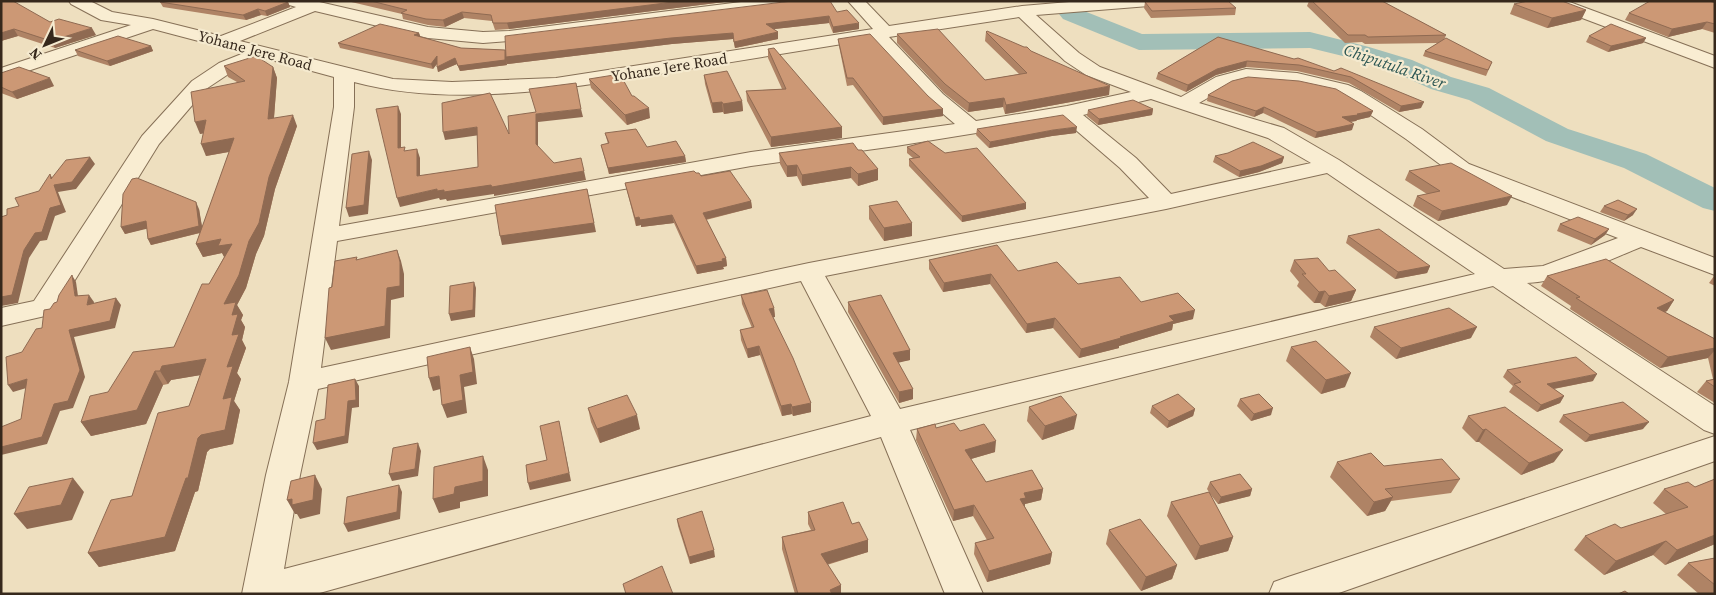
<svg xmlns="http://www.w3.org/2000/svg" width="1716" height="595" font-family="'Source Serif 4',serif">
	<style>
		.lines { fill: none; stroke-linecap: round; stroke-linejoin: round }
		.river { fill: #a2bfb7; fill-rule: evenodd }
		.minor-casing { stroke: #867057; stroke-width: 2 }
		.minor { fill: #f9edd2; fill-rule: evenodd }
		.wall { fill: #af8365 }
		.shaded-wall { fill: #8f6a52 }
		.building { fill: #cc9875; stroke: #8f6a52 }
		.labels { text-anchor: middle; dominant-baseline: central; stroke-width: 4.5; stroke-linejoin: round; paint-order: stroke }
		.far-street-label { font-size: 15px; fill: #36281c; stroke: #f5eacf }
		.far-water-label { font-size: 16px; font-style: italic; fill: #2b5653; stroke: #f5eacf }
	</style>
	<rect width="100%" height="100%" fill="#eedfbf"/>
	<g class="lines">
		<path class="river" d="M1065 1H1088L1084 11 1142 34 1310 32 1369 47 1412 60 1451 77 1489 88 1568 129 1646 154 1715 188V211L1703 208 1624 168 1546 141 1469 100 1431 89 1394 72 1351 58 1310 48 1139 50 1063 19 1059 14Z"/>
		<g class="minor-casing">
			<g id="minor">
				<path d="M69 1H90L112 12 153 19 221 36 296 7 286 4 284 1H315L428 27 483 32 509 31 749 1H799L797 4 791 6 509 41 483 43 428 38 315 11 240 41 393 79 452 82 556 78 873 29 848 1H865L889 26 1022 6 1081 1H1157L1155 4 1149 6 1036 15 1079 53 1100 67 1181 97 1216 77 1246 69 1297 73 1348 85 1361 91 1422 129 1469 164 1715 258V275L1641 247C1604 262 1567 281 1527 283L1715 406V434L1704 430 1493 286 910 430 983 594H945L881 437 316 594H242L266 475 289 382 334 107V77L264 58 233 71 206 89 159 144 54 314 1 326V308L34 301 142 136 192 81 219 63 244 53 153 29 1 80V68L131 25 101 20 71 4ZM1019 17 1065 61 1086 75 1131 92 1067 106 976 121 943 94 889 37ZM873 39 879 48 929 102 955 124 751 152 339 226 354 107V82C452 108 564 89 663 73 733 62 803 50 873 39ZM1246 81 1297 85 1335 93 1347 99 1406 139 1453 174 1618 238 1543 266 1504 269 1339 160 1284 128 1199 103 1230 85ZM1151 99 1268 138 1311 163 1171 194 1136 158 1083 115ZM1063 119 1120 168 1149 198 809 263 321 368 337 241 751 166 896 146ZM1327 173 1475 274 900 409 825 276 1166 209ZM801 281 871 416 284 569 300 475 318 389Z"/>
				<path d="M1543 1H1567L1715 56V68L1545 4Z"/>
				<path d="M1715 436V461L1336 594H1269L1274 582 1288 577Z"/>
			</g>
		</g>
		<use href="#minor" class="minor"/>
	</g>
	<g class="wall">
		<path d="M1 1 50 22 96 35 55 48 18 36 1 41Z"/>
		<path d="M347 1H732L509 29 495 30 492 21 464 18 445 27 428 25 403 19 402 14Z"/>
		<path d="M1309 1H1382L1446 35 1444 40 1492 62 1486 76 1423 56 1425 51 1438 43 1365 44 1362 42 1345 43 1307 6Z"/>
		<path d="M160 2H288L290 7 267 16 261 15 246 20 163 7Z"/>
		<path d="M1145 2 1236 8 1235 15 1151 18 1144 8Z"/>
		<path d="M1715 3V33L1702 29 1668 37 1625 20 1629 13Z"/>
		<path d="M1514 4 1586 10 1581 20 1547 28 1510 14Z"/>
		<path d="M837 12 859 29 833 33 829 23 774 29 778 32V39L735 48 733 39 672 44 507 64 506 60 507 65 460 71 457 64 438 72 437 64 433 69 340 48 338 43 419 33 420 37 461 48 505 50Z"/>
		<path d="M986 32 1031 51 1109 95 1005 114 1003 107 968 112 944 93 897 43V34L985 80 1019 74 985 41Z"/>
		<path d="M1589 36 1646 38 1643 43 1608 52 1586 42Z"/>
		<path d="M1218 37 1334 71 1341 68 1421 108 1399 112 1349 83 1297 71 1246 67 1216 75 1186 92 1156 79 1158 73Z"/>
		<path d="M838 39 943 109V116L883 125 853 85 847 86 839 46Z"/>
		<path d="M151 46 153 51 110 66 78 56 75 50Z"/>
		<path d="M768 49 842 127V138L771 147 747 101 746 91 782 89 768 58Z"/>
		<path d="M224 66 273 67 277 78 274 118 297 126 275 189 264 236 256 254 246 288 237 305 243 315 241 320 245 327 242 340 246 348 237 373 241 379 234 401 240 410 233 444 210 449 207 452 198 491 195 492 175 551 99 567 88 553 132 496 189 406 200 375 171 380 168 384 163 385 146 424 91 436 81 422 108 392 174 347 224 257 222 253 203 257 196 244 200 233 151 245 148 239 147 228 125 234 121 227 199 209 202 228 229 152 206 156 203 133 200 134 237 82 228 77Z"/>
		<path d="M1 73 54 86 17 99 1 93Z"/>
		<path d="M704 75 742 101 743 111 724 114 723 112 713 113 705 84Z"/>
		<path d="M589 79 632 96 650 118 627 125 591 88Z"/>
		<path d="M1208 95 1373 111 1370 117 1357 120 1356 121 1350 122 1352 130 1315 138 1263 113 1254 117 1207 101Z"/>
		<path d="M1153 109 1152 115 1098 125 1087 116 1088 110Z"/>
		<path d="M977 129 1076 133 1052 136 989 148 976 135Z"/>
		<path d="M605 133 647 147 685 156 686 162 609 174 601 145 608 144Z"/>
		<path d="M907 147 1026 209 962 222 909 166V159L913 158 907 153Z"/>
		<path d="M858 150 878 169V180L858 186 851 178 802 186 797 176 787 177 780 164 779 153Z"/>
		<path d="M1215 156 1284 157 1282 163 1259 172 1239 177 1213 162Z"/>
		<path d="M1409 171 1507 205 1438 221 1413 206 1417 196 1427 194 1405 180Z"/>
		<path d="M696 173 701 176 751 201 752 208 706 220 726 258 727 266 723 267 724 269 697 274 674 223 641 227V225L636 226 625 183Z"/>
		<path d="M869 206 912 236 884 241 869 219Z"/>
		<path d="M1604 206 1633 215 1624 221 1600 212Z"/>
		<path d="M1560 224 1609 229 1605 235 1591 245 1557 231Z"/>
		<path d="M1348 236 1430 266 1427 273 1395 279 1346 243Z"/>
		<path d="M929 260 1018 271 1078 284 1141 302 1193 319 1173 324 1172 330 1119 346V348L1079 358 1053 328 1026 333 990 284 943 292 929 269Z"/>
		<path d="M1294 260 1329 271 1356 290 1351 301 1325 307 1320 303H1314L1297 286 1299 282 1290 271Z"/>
		<path d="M1547 276 1674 300 1667 311 1665 312 1715 339V403L1697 392 1706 381 1713 379 1708 358 1660 368 1570 309 1571 306 1541 286Z"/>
		<path d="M1714 276H1715V286L1709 283Z"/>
		<path d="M741 295 774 308 775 317H773L811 412 793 416 792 414 782 416 760 355 748 358 741 340 740 330 752 328 742 304Z"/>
		<path d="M848 302 910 350V360L898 362 913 399 899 403 848 312Z"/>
		<path d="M1374 327 1471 338 1396 359 1370 337Z"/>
		<path d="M1291 347 1345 387 1321 394 1286 361Z"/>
		<path d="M1507 370 1593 381 1554 389 1564 396 1560 403 1537 412 1509 392 1513 386 1503 377Z"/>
		<path d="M1240 399 1271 415 1251 421 1237 406Z"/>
		<path d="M1152 406 1195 409 1193 416 1167 428 1150 413Z"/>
		<path d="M1029 407 1074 429 1042 440 1027 421Z"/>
		<path d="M588 408 640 429 600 443 591 422Z"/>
		<path d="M1563 415 1643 429 1585 442 1559 422Z"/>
		<path d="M1468 416 1554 462 1521 475 1479 442H1476L1462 428Z"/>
		<path d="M936 428 960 431 995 452 971 459 986 482 1043 489 1041 500 1025 504V507L1052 553 1050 564 987 582 974 554 975 543 987 540 973 516 953 521 916 440 917 429Z"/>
		<path d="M1337 462 1384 466 1460 479 1451 493 1391 501 1385 511 1367 516 1330 477Z"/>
		<path d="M1715 479V544L1665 565 1653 555 1604 575 1574 550 1585 536 1621 528 1666 514 1653 503 1664 489 1695 487Z"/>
		<path d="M1210 482 1252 489 1250 496 1218 504 1210 494 1233 537 1228 551 1195 560 1167 516 1171 502 1209 492 1207 489Z"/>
		<path d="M808 512 852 524 868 540V552L827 565 841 585V594H795L782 549V537L811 530 808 524Z"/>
		<path d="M677 519 715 557 690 564 678 526Z"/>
		<path d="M1109 530 1177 565 1172 579 1141 591 1106 544Z"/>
		<path d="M1715 558V594H1699L1677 575 1688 563Z"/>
	</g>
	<g class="shaded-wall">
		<path d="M681 1H732L509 29 507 23Z"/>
		<path d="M288 2 290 7 267 16 265 11Z"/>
		<path d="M258 9 261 15 246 20 243 15Z"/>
		<path d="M1586 10 1581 20 1547 28 1552 18Z"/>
		<path d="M462 12 464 18 445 27 443 20Z"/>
		<path d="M829 16V23L766 30V24Z"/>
		<path d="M1707 22 1702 29 1668 37 1672 29Z"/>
		<path d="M859 23V29L833 33V27Z"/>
		<path d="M92 28 96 35 55 48 51 41Z"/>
		<path d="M14 29 18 36 1 41V33Z"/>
		<path d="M778 32V39L735 48 734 42Z"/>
		<path d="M419 33 421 38 414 35Z"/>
		<path d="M733 33V39L672 44 507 64 506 60 507 65 460 71 458 66 505 50Z"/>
		<path d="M1646 38 1643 43 1608 52 1611 46Z"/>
		<path d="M151 46 153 51 110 66 107 61Z"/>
		<path d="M437 56 439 61 433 69 431 64Z"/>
		<path d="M455 58 457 64 438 72 437 67Z"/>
		<path d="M1247 61 1246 67 1216 75 1186 92 1188 85 1217 69Z"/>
		<path d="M273 67 277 78 273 130 268 119Z"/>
		<path d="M50 78 54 86 17 99 12 92Z"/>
		<path d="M1110 86 1109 95 1005 114 1006 105Z"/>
		<path d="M1004 98 1003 107 968 112 969 103Z"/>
		<path d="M742 101 743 111 724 114 723 104Z"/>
		<path d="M722 102 723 112 713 113 712 103Z"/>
		<path d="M1424 102 1421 108 1399 112 1401 106Z"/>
		<path d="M398 106 401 114V157L398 148Z"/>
		<path d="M1264 107 1263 113 1254 117 1256 111Z"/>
		<path d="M649 108 650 118 627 125 625 115Z"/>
		<path d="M581 109 583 117 538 122V152L536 144V114Z"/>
		<path d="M943 109V116L883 125V117Z"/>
		<path d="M1153 109 1152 115 1098 125 1099 119Z"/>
		<path d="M1373 111 1370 117 1357 120 1356 121 1340 123 1342 117Z"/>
		<path d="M293 115 297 126 275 189 264 236 256 254 246 288 237 305 243 315 241 320 245 327 242 340 246 348 237 373 241 379 234 401 240 410 233 444 210 449 207 452 198 491 195 492 175 551 99 567 88 553 198 438 223 399 232 335 224 304 269 177Z"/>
		<path d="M206 120 211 132 200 134 195 122Z"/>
		<path d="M1354 124 1352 130 1315 138 1317 132Z"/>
		<path d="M477 127 480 135 445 140 443 132Z"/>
		<path d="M842 127V138L771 147V137Z"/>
		<path d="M1077 127 1076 133 1052 136 989 148 990 142 1053 130Z"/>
		<path d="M234 138 239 150 206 156 201 144Z"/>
		<path d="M417 149 420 158V185L417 176Z"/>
		<path d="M369 151 372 160 368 214 349 217 346 208Z"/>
		<path d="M685 156 686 162 609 174 608 168Z"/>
		<path d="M90 157 95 164 76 189 58 192 66 212 55 216 47 240 40 241 29 258 18 303 1 306V297L24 250 51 179 50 174 54 181Z"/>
		<path d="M1284 157 1282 163 1259 172 1239 177 1240 171Z"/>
		<path d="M797 165V176L787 177V166Z"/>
		<path d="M851 167V178L802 186V175Z"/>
		<path d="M878 169V180L858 186V174Z"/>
		<path d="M584 171 586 180 494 196V194L447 201 446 199 440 200 439 198 400 207 397 198 437 189Z"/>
		<path d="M587 189 596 232 502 245 500 236Z"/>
		<path d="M1512 196 1507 205 1438 221 1442 211Z"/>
		<path d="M751 201 752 208 703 220V213Z"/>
		<path d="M196 202 199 209 203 232 151 245 148 239Z"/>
		<path d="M1026 203V209L962 222V216Z"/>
		<path d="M1637 209 1633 215 1624 221 1628 215Z"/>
		<path d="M672 215 674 223 641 227V225L636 226 635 218Z"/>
		<path d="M146 221 150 228 125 234 121 227Z"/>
		<path d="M912 223V236L884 241V228Z"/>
		<path d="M1609 229 1605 235 1591 245 1595 239Z"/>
		<path d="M221 239 232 244 225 258 222 253 203 257 196 244Z"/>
		<path d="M397 250 401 261 404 274V297L391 300 390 338 331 350 325 338 387 288Z"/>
		<path d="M726 258 727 266 723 267 724 269 697 274 696 266Z"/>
		<path d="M1430 266 1427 273 1395 279 1398 272Z"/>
		<path d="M991 274 990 284 943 292 944 283Z"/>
		<path d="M72 275 76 282 79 303 75 296Z"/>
		<path d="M474 282 476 288 475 317 451 321 449 314Z"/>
		<path d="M1356 290 1351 301 1325 307 1329 296Z"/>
		<path d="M1325 291 1320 303H1314L1319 292Z"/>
		<path d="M89 295 94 302 92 312 87 305Z"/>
		<path d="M116 298 121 305 115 328 74 337 85 377 73 408 60 411 47 444 1 455V447L54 404 69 330Z"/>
		<path d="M1674 300 1667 311 1650 318 1657 308Z"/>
		<path d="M774 308 775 317 770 318 769 309Z"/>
		<path d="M1195 310 1193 319 1173 324 1172 330 1119 346V348L1079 358 1081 349 1120 337 1169 316Z"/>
		<path d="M1055 318 1053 328 1026 333 1027 324Z"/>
		<path d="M1477 327 1471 338 1396 359 1401 348Z"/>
		<path d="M759 346 760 355 748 358 747 349Z"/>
		<path d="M470 347 474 359 477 384 464 387 467 413 447 418 442 405 460 375Z"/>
		<path d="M1715 348V350L1708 358 1660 368 1668 357Z"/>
		<path d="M910 350V360L893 364V353Z"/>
		<path d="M206 359 213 373 171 380 168 384 160 371 162 366Z"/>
		<path d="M155 371 163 385 146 424 91 436 81 422Z"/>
		<path d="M1351 373 1345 387 1321 394 1326 380Z"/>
		<path d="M1597 374 1593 381 1542 391 1547 384Z"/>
		<path d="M439 376 444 388 433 391 429 378Z"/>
		<path d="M27 379 33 386 13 392 8 385Z"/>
		<path d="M355 379 359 386V407L352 408 348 443 317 450 313 443 348 401Z"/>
		<path d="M913 389V399L899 403V392Z"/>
		<path d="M1564 396 1560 403 1537 412 1541 405Z"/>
		<path d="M811 403V412L793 416 792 407Z"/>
		<path d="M791 404 792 414 782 416 781 406Z"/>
		<path d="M1273 408 1271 415 1251 421 1254 414Z"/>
		<path d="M1195 409 1193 416 1167 428 1169 421Z"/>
		<path d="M637 415 640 429 600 443 597 429Z"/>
		<path d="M1077 415 1074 429 1042 440 1045 426Z"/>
		<path d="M559 421 571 481 530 490 528 483 569 473Z"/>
		<path d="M1649 422 1643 429 1585 442 1590 435Z"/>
		<path d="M1486 429 1479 442H1476L1483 430Z"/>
		<path d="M996 441 995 452 964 461 965 450Z"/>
		<path d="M418 443 421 451 418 476 392 481 389 474Z"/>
		<path d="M1563 450 1554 462 1521 475 1529 463Z"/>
		<path d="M483 456 488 470V496L460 502V508L439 513 433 499 455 487Z"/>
		<path d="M315 475 322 489 320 514 300 519 297 514H295L287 500Z"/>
		<path d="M73 478 84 492 72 520 27 529 14 514Z"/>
		<path d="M399 485 402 492 400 519 348 532 344 524Z"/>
		<path d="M1043 489 1041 500 1025 504 1024 509 1020 499 1024 493Z"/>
		<path d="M1252 489 1250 496 1218 504 1221 497Z"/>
		<path d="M1393 497 1385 511 1367 516 1374 502Z"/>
		<path d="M974 505 973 516 953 521 954 510Z"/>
		<path d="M1715 535V544L1665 565 1677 550Z"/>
		<path d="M1233 537 1228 551 1195 560 1200 546Z"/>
		<path d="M868 540V552L821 566V554Z"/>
		<path d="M1666 541 1653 555 1604 575 1616 561Z"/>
		<path d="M714 550 715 557 690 564 689 557Z"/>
		<path d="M1052 553 1050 564 987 582 989 571Z"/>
		<path d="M1177 565 1172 579 1141 591 1146 577Z"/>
		<path d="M841 585V594H830V590Z"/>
	</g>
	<g class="building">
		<path d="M1 1H13L50 22 59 19 92 28 51 41 14 29 1 33Z"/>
		<path d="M162 1H286L288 2 265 11 258 9 243 15 160 2Z"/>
		<path d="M371 1H681L507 23H493L491 15 462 12 443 20 426 19 401 13 407 10Z"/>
		<path d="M792 1H830L837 12 847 10 859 23 833 27 829 16 766 24 778 32 734 42 733 33 671 38 506 57 505 36Z"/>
		<path d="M1148 1H1228L1236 8 1152 11 1145 2Z"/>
		<path d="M1312 1H1382L1446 35 1368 37 1365 35H1348Z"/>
		<path d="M1528 1H1562L1586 10 1552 18 1514 4Z"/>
		<path d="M1650 1H1710L1715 3V24L1707 22 1672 29 1629 13Z"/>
		<path d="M380 24 419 33 414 35 461 48 505 50V60L458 66 455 58 437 67V56L431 64 338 43Z"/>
		<path d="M1611 24 1646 38 1611 46 1589 36Z"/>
		<path d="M938 29 985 80 1027 73 986 32 987 31 1024 47H1027L1031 51 1110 86 1006 105 1004 98 969 103 945 84 897 34Z"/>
		<path d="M870 34 928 96 943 109 883 117 853 78H847L838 39Z"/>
		<path d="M118 36 151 46 107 61 75 50Z"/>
		<path d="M1218 37 1294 59 1298 58 1334 71 1341 68 1424 102 1401 106 1351 77 1299 65 1247 61 1217 69 1188 85 1158 73Z"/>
		<path d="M1446 38 1492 62 1488 70 1425 51Z"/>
		<path d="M774 48 842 127 771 137 746 91 786 89 768 49Z"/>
		<path d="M256 56 273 67 268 119 293 115 269 177 259 223 249 241 239 275 224 304 236 302 232 315 238 314 232 335 239 334 227 367 233 366 223 399 232 397 225 430 201 435 198 438 188 478H186L165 537 88 553 111 500 132 496 158 413 189 406 206 359 162 366 160 371H155L137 410 81 422 90 396 108 392 133 352 174 347 202 284H209L232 244 218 246 221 239 196 244 234 138 201 144 206 120 195 122 191 92 245 81 224 66Z"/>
		<path d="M19 67 50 78 12 92 1 87V73Z"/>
		<path d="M727 71 742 101 723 104 722 102 712 103 704 75Z"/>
		<path d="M620 74 632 96H634L649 108 625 115 589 79Z"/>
		<path d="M1248 77 1299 81 1336 89 1373 111 1357 114 1358 115 1342 117 1354 124 1317 132 1264 107 1256 111 1208 95 1232 81Z"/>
		<path d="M576 83 581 109 536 114V144L554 163 581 158 584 171 492 187 491 185 444 192V190L437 191V189L397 198 376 109 398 106V148L405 147 404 151 417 149V176L478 167 477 127 443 132 442 103 490 93 509 134 508 116 536 112 529 89Z"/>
		<path d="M1133 100 1153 109 1099 119 1088 110Z"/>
		<path d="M1063 115 1077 127 1053 130 990 142 977 129Z"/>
		<path d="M636 129 647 147 676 141 685 156 608 168 601 145 609 143 605 133Z"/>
		<path d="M928 141 945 153 977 148 1026 203 962 216 909 159 920 157 907 147Z"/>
		<path d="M1253 142 1284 157 1261 166 1240 171 1215 156 1228 153Z"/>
		<path d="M853 143 858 150H862L878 169 858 174 851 167 802 175 797 165 787 166 779 153Z"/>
		<path d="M369 151 364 205 346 208 352 154Z"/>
		<path d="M90 157 72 182 54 185 61 205 50 208 42 232 35 233 24 250 12 295 1 297V217L7 215V209L19 206 15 198 39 191 50 174 51 179 66 160Z"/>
		<path d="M1451 163 1512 196 1442 211 1417 196 1440 191 1409 171Z"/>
		<path d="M694 171 696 173H699L701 176 730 171 751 201 703 213 726 258 722 259 723 261 696 266 672 215 640 220 639 217 635 218 625 183Z"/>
		<path d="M137 178 196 202 199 226 148 239 146 221 121 227 123 194 132 179Z"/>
		<path d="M587 189 594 223 500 236 495 205Z"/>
		<path d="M1618 200 1637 209 1628 215 1604 206Z"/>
		<path d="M897 201 912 223 884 228 869 206Z"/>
		<path d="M1578 217 1609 229 1595 239 1560 224Z"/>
		<path d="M1379 229 1430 266 1398 272 1348 236Z"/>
		<path d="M997 245 1018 271 1057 262 1078 284 1120 277 1141 302 1178 293 1195 310 1169 316 1174 321 1120 337 1121 338 1081 349 1055 318 1027 324 991 274 944 283 929 260Z"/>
		<path d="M397 250 400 262V286L387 288 385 326 325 338 329 288 332 287 335 261 357 257 356 260Z"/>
		<path d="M1318 258 1329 271 1335 270 1356 290 1329 296 1325 291 1319 292 1302 274H1306L1294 260Z"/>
		<path d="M1606 259 1674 300 1657 308 1715 339V348L1668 357 1576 298 1580 297 1547 276Z"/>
		<path d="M72 275 75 296 89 295 87 305 116 298 110 321 69 330 80 370 68 401 54 404 42 437 1 447V427L21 419 27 379 8 385 6 357 22 352 36 329 42 328 44 310 50 309 54 303 57 302 59 295Z"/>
		<path d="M474 282 473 310 449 314 450 286Z"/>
		<path d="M767 290 774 308 769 309 793 358 811 403 792 407 791 404 781 406 759 346 747 349 740 330 754 327 741 295Z"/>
		<path d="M881 295 910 350 893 353 913 389 899 392 848 302Z"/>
		<path d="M1449 308 1477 327 1401 348 1374 327Z"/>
		<path d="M1316 341 1351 373 1326 380 1291 347Z"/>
		<path d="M470 347 473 372 460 375 463 400 442 405 439 376 429 378 427 357Z"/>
		<path d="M1576 357 1597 374 1547 384 1564 396 1541 405 1514 384 1521 382 1507 370Z"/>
		<path d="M355 379 356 400 348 401 345 436 313 443 316 421 325 419 328 385Z"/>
		<path d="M1715 379V387L1706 381Z"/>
		<path d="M1178 394 1195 409 1169 421 1152 406Z"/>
		<path d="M1259 394 1273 408 1254 414 1240 399Z"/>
		<path d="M627 395 637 415 597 429 588 408Z"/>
		<path d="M1061 396 1077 415 1045 426 1029 407Z"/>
		<path d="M1623 402 1649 422 1590 435 1563 415Z"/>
		<path d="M1505 407 1563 450 1529 463 1486 429 1483 430 1468 416Z"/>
		<path d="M559 421 569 473 528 483 526 465 547 460 540 426Z"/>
		<path d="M954 423 960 431 984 424 996 441 965 450 986 482 1032 470 1043 489 1024 493 1026 498 1020 499 1052 553 989 571 975 543 994 538 974 505 954 510 917 429 935 424 936 428Z"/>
		<path d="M418 443 415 469 389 474 393 448Z"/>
		<path d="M1371 453 1384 466 1442 459 1460 479 1385 489 1393 497 1374 502 1337 462Z"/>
		<path d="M483 456V481L455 487 454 494 433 499 434 467Z"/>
		<path d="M1240 474 1252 489 1221 497 1210 482Z"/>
		<path d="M315 475 313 500 292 505V499L287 500 291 481Z"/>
		<path d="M73 478 61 505 14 514 29 487Z"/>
		<path d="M1715 479V535L1677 550 1666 541 1616 561 1585 536 1615 524 1621 528 1688 507 1664 489 1688 482 1695 487Z"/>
		<path d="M399 485 397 512 344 524 347 497Z"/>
		<path d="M1209 492 1233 537 1200 546 1171 502Z"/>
		<path d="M843 502 852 524 859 522 868 540 821 554 841 585 830 590 832 594H798L782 537 815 530 808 512Z"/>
		<path d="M702 511 714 550 689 557 677 519Z"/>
		<path d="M1140 519 1177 565 1146 577 1109 530Z"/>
		<path d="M1715 558V585L1688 563Z"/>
		<path d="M662 566 673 594H626L623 584Z"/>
		<path d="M1625 591 1629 594H1618Z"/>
	</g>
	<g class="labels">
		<g class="far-street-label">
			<text transform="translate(255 50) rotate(15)">Yohane Jere Road</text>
			<text transform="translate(669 67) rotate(-9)">Yohane Jere Road</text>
		</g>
		<g class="far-water-label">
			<text transform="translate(1395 66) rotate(19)">Chiputula River</text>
		</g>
	</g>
	<rect width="1716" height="595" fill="none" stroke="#36281c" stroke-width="5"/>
	<g transform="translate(45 45) rotate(227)" stroke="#f5eacf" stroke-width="4" paint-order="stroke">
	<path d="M0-4L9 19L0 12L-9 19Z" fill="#36281c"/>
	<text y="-8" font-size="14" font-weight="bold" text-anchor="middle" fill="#36281c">N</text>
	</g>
</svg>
